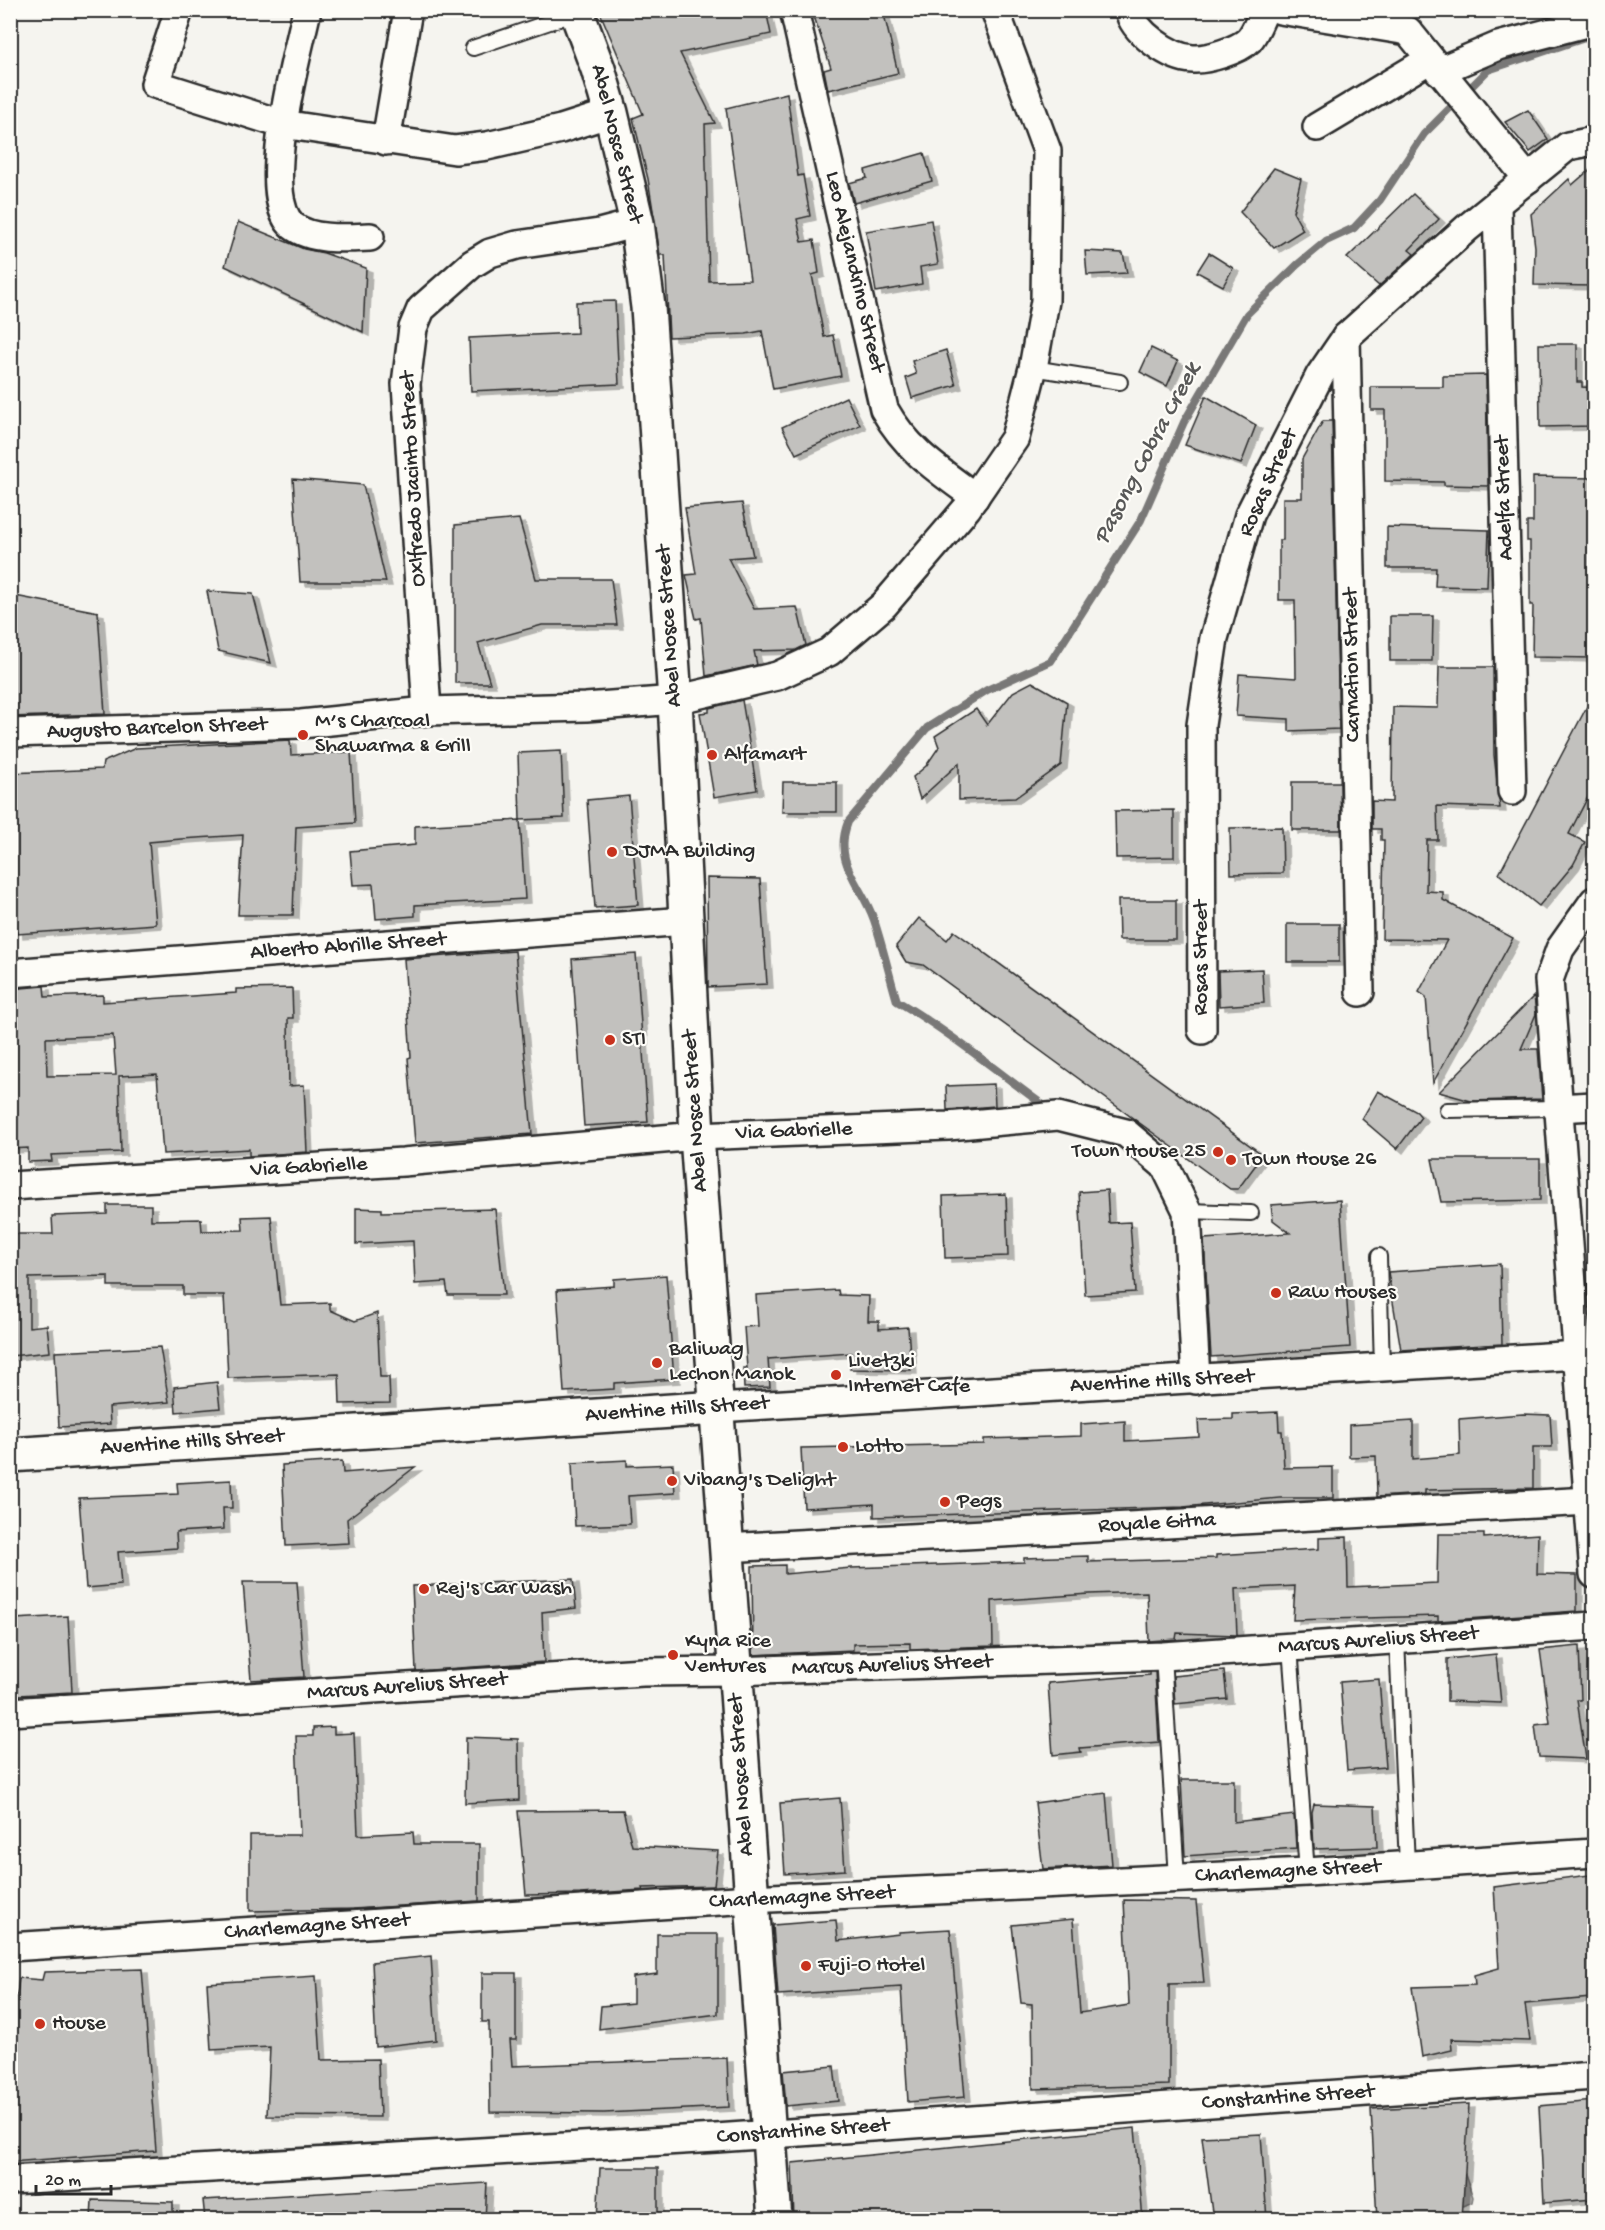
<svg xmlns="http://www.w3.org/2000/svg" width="1605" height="2230" font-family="'Gochi Hand',sans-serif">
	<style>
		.water { fill: #adaca9; stroke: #797877; stroke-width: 1.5 }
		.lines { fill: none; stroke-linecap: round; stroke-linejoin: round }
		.stream { stroke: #797877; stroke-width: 8 }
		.building { fill: #c2c1be; stroke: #2b2b2b; stroke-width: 1.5; fill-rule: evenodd; filter: url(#shadow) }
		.service-casing { stroke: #2b2b2b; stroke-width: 18 }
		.minor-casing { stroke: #2b2b2b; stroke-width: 32 }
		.tertiary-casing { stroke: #2b2b2b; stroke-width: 38 }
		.service { stroke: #fdfcf7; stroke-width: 14 }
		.minor { stroke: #fdfcf7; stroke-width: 27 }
		.tertiary { stroke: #fdfcf7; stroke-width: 33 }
		.poi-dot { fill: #c8321e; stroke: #fdfcf7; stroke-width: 2 }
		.labels { text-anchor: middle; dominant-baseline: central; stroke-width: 4.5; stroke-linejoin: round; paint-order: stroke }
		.street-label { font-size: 22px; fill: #2b2b2b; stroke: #fdfcf7 }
		.poi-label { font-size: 22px; fill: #2b2b2b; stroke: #fdfcf7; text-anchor: start }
		.water-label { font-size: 24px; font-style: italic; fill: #585857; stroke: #fdfcf7 }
	</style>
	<defs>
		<filter id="shadow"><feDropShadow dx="6" dy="4" stdDeviation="0" flood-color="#0004"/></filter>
	</defs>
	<rect width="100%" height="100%" fill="#f5f4ef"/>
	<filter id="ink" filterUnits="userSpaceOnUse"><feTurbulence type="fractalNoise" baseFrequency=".0167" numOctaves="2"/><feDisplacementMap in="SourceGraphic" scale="12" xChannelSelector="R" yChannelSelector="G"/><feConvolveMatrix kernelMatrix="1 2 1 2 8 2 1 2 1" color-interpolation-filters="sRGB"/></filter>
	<g filter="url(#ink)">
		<path class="water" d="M1463 2168 1473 2197 1472 2202 1464 2206 1452 2202Z"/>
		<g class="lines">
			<path class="stream" d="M1050 1110C999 1073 951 1033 897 1001 889 974 883 947 874 920 862 884 832 864 848 822L927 728 987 690 1051 661 1141 520 1184 422 1247 314 1297 265 1326 241 1354 228 1380 200 1424 134 1488 70 1594 35"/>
		</g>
		<g class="building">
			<path d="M599 10H766L771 34 680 53 715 123 705 124 709 281 750 280 726 108 787 93 798 176 803 175 810 216 797 219 802 242 814 240 819 273 812 275 824 337 833 335 841 376 773 389 762 331 746 334 669 337 665 255H660L648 179 633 118 643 114Z"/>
			<path d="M812 10H883L898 73 828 90 824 70 831 68Z"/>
			<path d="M1528 110 1548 139 1530 152 1505 122Z"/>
			<path d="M924 153 932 181 854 203 849 183 867 178 865 170Z"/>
			<path d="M1594 166V286L1534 285 1535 247 1531 214 1569 179 1572 185Z"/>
			<path d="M1274 168 1301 179 1293 212 1303 230 1274 248 1240 212Z"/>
			<path d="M1413 194 1439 219 1409 250 1414 254 1410 258 1379 286 1347 258Z"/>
			<path d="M931 220 938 264 920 267 922 284 876 292 866 231Z"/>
			<path d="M238 222 304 249 324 253 366 268 363 332 225 266Z"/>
			<path d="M1085 251 1123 253 1127 273 1087 275Z"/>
			<path d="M1209 253 1233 268 1223 286 1197 272Z"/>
			<path d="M615 301 619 384 471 391 469 338 577 333 576 302Z"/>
			<path d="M1539 344H1577V382H1582V387L1594 388V426L1540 427Z"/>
			<path d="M1151 348 1178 361 1167 386 1140 372Z"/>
			<path d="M946 350 956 385 912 398 906 378 916 374 912 361Z"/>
			<path d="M1486 375 1488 486 1444 485V482L1385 481V410H1371V387H1443V376Z"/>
			<path d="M1206 396 1256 425 1241 464 1185 445Z"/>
			<path d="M846 397 860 425 796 454 782 427Z"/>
			<path d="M1323 421H1332L1339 729 1289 731V719L1236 716 1239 674 1296 678 1295 600H1279V540H1283V498H1302V459Z"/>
			<path d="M1533 477 1594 478V658L1532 657 1533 605H1530V541H1527V522H1533Z"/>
			<path d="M293 479 363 485 386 582H300Z"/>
			<path d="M742 503 753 556 728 558 754 609 797 607 806 645 796 650 754 651 757 665 706 676 701 618 696 619 686 575 696 574 685 508Z"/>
			<path d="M519 519 536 579H611L617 625H542L478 643 490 683H455V525Z"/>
			<path d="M1387 527 1489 530 1487 587 1435 586 1436 568H1387Z"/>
			<path d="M207 591 253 594 271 663 218 651Z"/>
			<path d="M10 595 98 612 105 714 10 717Z"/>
			<path d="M1390 616H1433L1432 661H1390Z"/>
			<path d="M1439 667H1493L1494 755 1500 808 1437 806 1438 840H1427L1426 891 1443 892V900L1513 938 1433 1083 1426 997 1419 992 1447 940 1382 939 1384 840H1381V829H1372V801L1392 802 1393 707 1438 708Z"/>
			<path d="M1032 682 1067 702 1061 765 1015 798 959 800V763L920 799 913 777 926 766 939 747 935 736 976 709 987 725 1013 692Z"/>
			<path d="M1594 693V785L1569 834 1585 842 1573 865 1539 906 1499 874Z"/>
			<path d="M742 700 757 790 714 797 700 713 709 712V708Z"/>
			<path d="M290 740 291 755 351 752 355 823 296 827 293 915H238L243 835 181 839 149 842 156 924 17 934 10 844V773L102 769 103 762 136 748Z"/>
			<path d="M561 751 564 818 520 820 518 753Z"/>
			<path d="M783 782H837V812H782Z"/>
			<path d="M1292 782H1340L1341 830H1292Z"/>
			<path d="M629 796 638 905 595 908 587 800Z"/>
			<path d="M1174 810V857L1116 858 1115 811Z"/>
			<path d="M520 820 525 899 415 905V916L376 919 373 884 353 885 350 851 415 845V826Z"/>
			<path d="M1282 827 1283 873 1231 874 1230 828Z"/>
			<path d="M707 878 760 879 767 984 708 987Z"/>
			<path d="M1118 900H1176V940H1119Z"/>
			<path d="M919 918 947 940 954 931 1263 1155 1238 1189H1230L923 965 906 962 896 946Z"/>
			<rect x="1287" y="924" width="52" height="38"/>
			<path d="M515 951 532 1134 415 1143 408 1058 411 1057 404 959Z"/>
			<path d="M636 954 648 1122 584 1126 572 959Z"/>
			<path d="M1262 969 1264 1003 1219 1006 1218 971Z"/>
			<path d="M44 986 45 997 103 995V1002L236 993V989L292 988 293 1018H288L289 1086 304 1085 307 1152 249 1156V1149L163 1154 157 1074 119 1076 121 1152 51 1155 52 1161 28 1162V1148L10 1149V989ZM113 1035 116 1075 47 1076 46 1038Z"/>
			<path d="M1534 996 1536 1014 1521 1049H1538L1542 1099 1471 1101 1439 1092Z"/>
			<path d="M994 1084 995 1106 947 1110 946 1086Z"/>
			<path d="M1378 1091 1417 1112 1421 1117 1397 1149 1362 1119Z"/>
			<path d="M1432 1159H1540V1200L1441 1202Z"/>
			<path d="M1107 1190 1109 1223 1130 1222 1135 1292 1085 1295 1079 1192Z"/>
			<path d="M1006 1194 1008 1256 945 1258 943 1196Z"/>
			<path d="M1340 1200 1350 1347 1211 1357 1204 1239 1290 1233 1273 1220 1271 1205Z"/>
			<path d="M107 1205H151V1220L201 1219 202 1231 243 1230 242 1217 271 1216 280 1305 330 1303V1310L355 1321 377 1313 380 1377H389L390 1403 340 1404 339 1374 228 1378 224 1295H183V1286H108V1276L29 1278V1327L47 1325 50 1352 10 1356V1234H53L52 1216 107 1214Z"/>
			<path d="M356 1208 382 1209V1212L495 1209 504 1295H448L446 1282 415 1284 413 1241 356 1244Z"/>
			<path d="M1500 1264 1502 1344 1401 1350 1388 1272Z"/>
			<path d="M666 1275 674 1379 614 1383V1389L564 1392 557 1290 614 1286V1279Z"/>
			<path d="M838 1290 839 1295 869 1296 868 1321H879V1329L908 1327 911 1370 850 1369 851 1353 768 1359 770 1387 744 1388 743 1368H747L744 1327 758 1326 756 1295Z"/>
			<path d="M160 1347 169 1402 109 1407 110 1424 59 1427 55 1352Z"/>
			<path d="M217 1382 220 1408 176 1412 174 1387Z"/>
			<path d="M1278 1412 1279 1431H1282L1284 1468 1333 1467V1498H1280L1183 1507 874 1517V1504L804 1508 801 1448 984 1444V1439L1081 1436V1424L1125 1421V1441L1199 1437 1198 1420 1233 1419V1414Z"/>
			<path d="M1523 1414 1550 1415 1552 1447H1533V1488L1425 1490V1494L1377 1497 1376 1456 1349 1457V1425L1413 1421V1459L1460 1455 1459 1419Z"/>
			<path d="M627 1460V1466L673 1464 675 1493 628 1496 630 1524 575 1526 572 1463Z"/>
			<path d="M342 1461 343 1473 415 1467 347 1519 349 1543 286 1546 282 1465Z"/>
			<path d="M231 1480 232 1508H223L224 1529 176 1532 177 1548 118 1552 121 1585 86 1588 79 1498 178 1494 177 1483Z"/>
			<path d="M1438 1534H1484V1538L1538 1534 1537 1574 1577 1575V1611L1438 1621V1616L1293 1620 1295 1586 1235 1589 1237 1635 1177 1633 1176 1639 1149 1641 1147 1592 1089 1594 992 1601 993 1646 910 1649V1643L853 1644V1650L753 1655 752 1566 785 1565V1574L851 1568 1024 1562V1558L1088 1556V1562L1216 1558V1555L1319 1549V1538L1347 1537 1348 1587 1437 1583Z"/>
			<path d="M573 1579 576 1608 542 1612 544 1662 416 1671 412 1586Z"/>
			<path d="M243 1582H297L304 1677 251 1680Z"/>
			<path d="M68 1616 72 1692 18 1695 14 1619Z"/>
			<path d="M1579 1646 1581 1700H1577L1586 1759 1539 1757 1535 1725 1550 1723 1540 1650Z"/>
			<path d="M1496 1654 1501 1703 1447 1701V1659Z"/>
			<path d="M1224 1671 1227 1699 1175 1704 1173 1676Z"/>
			<path d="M1150 1672H1155L1159 1742 1080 1748 1081 1752 1053 1755 1048 1683 1150 1675Z"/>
			<path d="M1379 1679 1386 1767 1347 1770 1340 1682Z"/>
			<path d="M334 1727V1734L354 1733 358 1835 413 1832 414 1844H479V1901L353 1909 250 1911V1835H300L296 1736H313V1728Z"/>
			<path d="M466 1737 518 1739 519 1800 465 1803Z"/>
			<path d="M1181 1780H1234V1822L1294 1815 1296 1848 1185 1856Z"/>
			<path d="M1106 1793 1112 1865 1043 1869 1035 1803Z"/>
			<path d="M840 1798 845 1870 785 1874 780 1803Z"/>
			<path d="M1314 1804 1375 1806 1377 1847 1314 1849 1312 1812Z"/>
			<path d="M623 1810 632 1846 718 1851 714 1886 642 1888 643 1890 580 1894 526 1895 518 1811Z"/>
			<path d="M1589 1875 1591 1998 1525 2004 1530 2041 1451 2039 1452 2050 1422 2057 1412 1987 1475 1985 1474 1975 1499 1968 1494 1887Z"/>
			<path d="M1124 1900 1196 1901 1204 1983 1169 1984V2085L1033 2089 1032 2004 1021 2003 1012 1925 1073 1919 1080 2013 1129 2005Z"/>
			<path d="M836 1920 838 1941 899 1934V1932L950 1929 965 2097 908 2102 901 1987 778 1995 773 1925Z"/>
			<path d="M657 1934H718V2014L599 2029 601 2006 633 2003V1977L657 1974Z"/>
			<path d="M431 1956 436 2040 376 2047 372 1962Z"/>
			<path d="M142 1969 156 2151 10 2162V1996L17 1995 19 1978 42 1980 44 1972Z"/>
			<path d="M482 1973H516V2040H510L512 2066 727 2058 729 2107 604 2113 490 2112 489 2022H482Z"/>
			<path d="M316 1976 321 2060 378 2059 380 2117 267 2116 270 2047 211 2050 207 1983Z"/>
			<path d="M834 2066 838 2101 786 2106 783 2071Z"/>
			<path d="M1594 2101V2199L1544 2203 1539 2106Z"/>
			<path d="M1469 2104 1462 2220H1377L1371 2109Z"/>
			<path d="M1135 2128 1143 2220H794L792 2163Z"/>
			<path d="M1261 2134 1267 2220H1213L1202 2137Z"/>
			<path d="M600 2168H658V2220H597Z"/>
			<path d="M487 2183 485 2220H205L203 2200Z"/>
			<path d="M92 2200 173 2202V2220H91Z"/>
		</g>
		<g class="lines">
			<g class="service-casing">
				<g id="service">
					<path d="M473 48 576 13"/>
					<path d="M1033 368 1120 382"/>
					<path d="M1447 1110 1557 1108"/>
					<path d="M1187 1211 1251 1213"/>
					<path d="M1379 1256 1382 1369"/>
					<path d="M1397 1640 1407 1865"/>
					<path d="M1290 1647 1307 1872"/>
					<path d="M1163 1656 1177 1878"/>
				</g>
			</g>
			<g class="minor-casing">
				<g id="minor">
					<path d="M179 10 155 84 282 124 455 150 487 146 561 129 611 113"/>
					<path d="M307 10C298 53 257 196 293 226 312 241 347 238 370 237"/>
					<path d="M794 10 884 409C907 450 938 470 975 497"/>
					<path d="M1129 10C1133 32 1170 58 1193 59 1207 60 1239 50 1249 40 1256 32 1260 19 1265 10"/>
					<path d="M1280 10 1408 31 1528 179"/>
					<path d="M1439 71 1498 46 1594 21"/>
					<path d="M1317 127 1429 60"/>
					<path d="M386 141 408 10"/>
					<path d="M1497 205 1512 791"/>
					<path d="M1346 337 1360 992"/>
					<path d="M427 711 406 384 413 328 421 309 472 264 490 253 517 245 599 233 637 223"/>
					<path d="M10 733 301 724 427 711 586 707 675 700 777 676 829 652 884 605 967 508 1015 438 1033 368 1045 301 1047 151 995 10"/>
					<path d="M1594 901 1560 949 1549 980 1594 1574"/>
					<path d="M10 973 685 921"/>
					<path d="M1202 1030 1201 725 1214 638 1249 515 1320 375 1346 337 1467 228 1568 146 1594 141"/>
					<path d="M1557 1108 1594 1106"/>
					<path d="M10 1186 403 1162 697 1136 948 1126 1058 1116 1126 1133 1165 1166 1187 1211 1196 1380"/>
					<path d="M717 1408 1594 1354"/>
					<path d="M725 1548 1589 1501"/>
					<path d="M10 1712 643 1672 734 1671 1163 1656 1594 1626"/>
					<path d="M10 1947 751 1899 1307 1872 1594 1853"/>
					<path d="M10 2180 716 2138 1594 2076"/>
				</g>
			</g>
			<g class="tertiary-casing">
				<g id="tertiary">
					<path d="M576 10 598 69 611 113 637 223 648 307 675 700 697 1136 775 2220"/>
					<path d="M10 1455 717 1408"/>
				</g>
			</g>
			<use href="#service" class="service"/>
			<use href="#minor" class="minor"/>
			<use href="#tertiary" class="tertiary"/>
		</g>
	</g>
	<g class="poi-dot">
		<circle cx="303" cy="735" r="6"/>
		<circle cx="712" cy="755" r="6"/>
		<circle cx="612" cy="852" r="6"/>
		<circle cx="610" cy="1040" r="6"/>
		<circle cx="1218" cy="1152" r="6"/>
		<circle cx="1231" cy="1160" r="6"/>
		<circle cx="1276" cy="1293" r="6"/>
		<circle cx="657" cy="1363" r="6"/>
		<circle cx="836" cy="1375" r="6"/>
		<circle cx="843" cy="1447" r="6"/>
		<circle cx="672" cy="1481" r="6"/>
		<circle cx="945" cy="1502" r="6"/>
		<circle cx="424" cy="1589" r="6"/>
		<circle cx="673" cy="1655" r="6"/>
		<circle cx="806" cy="1966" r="6"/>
		<circle cx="40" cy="2024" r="6"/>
	</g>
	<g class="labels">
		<g class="street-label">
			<text transform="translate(616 144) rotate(76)">Abel Nosce Street</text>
			<text transform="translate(854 272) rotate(77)">Leo Alejandrino Street</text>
			<text transform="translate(414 479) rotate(-93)">Oxlfredo Jacinto Street</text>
			<text transform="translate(1269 483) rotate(-66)">Rosas Street</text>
			<text transform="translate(1505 498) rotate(-92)">Adelfa Street</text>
			<text transform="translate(670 626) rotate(-94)">Abel Nosce Street</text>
			<text transform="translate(1353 665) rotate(-91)">Carnation Street</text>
			<text transform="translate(157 729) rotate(-2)">Augusto Barcelon Street</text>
			<text transform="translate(348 947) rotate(-4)">Alberto Abrille Street</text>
			<text transform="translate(1202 958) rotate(-90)">Rosas Street</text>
			<text transform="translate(696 1111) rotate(-94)">Abel Nosce Street</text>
			<text transform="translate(794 1132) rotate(-2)">Via Gabrielle</text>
			<text transform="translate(309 1168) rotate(-3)">Via Gabrielle</text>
			<text transform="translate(1162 1382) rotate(-3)">Aventine Hills Street</text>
			<text transform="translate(677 1410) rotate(-4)">Aventine Hills Street</text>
			<text transform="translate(192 1443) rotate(-4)">Aventine Hills Street</text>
			<text transform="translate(1157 1524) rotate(-3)">Royale Gitna</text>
			<text transform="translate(1378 1641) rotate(-4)">Marcus Aurelius Street</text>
			<text transform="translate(892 1666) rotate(-2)">Marcus Aurelius Street</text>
			<text transform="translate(407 1687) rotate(-4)">Marcus Aurelius Street</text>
			<text transform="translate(742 1775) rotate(-94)">Abel Nosce Street</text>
			<text transform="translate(1288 1872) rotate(-3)">Charlemagne Street</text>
			<text transform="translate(802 1898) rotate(-3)">Charlemagne Street</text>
			<text transform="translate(317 1927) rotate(-4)">Charlemagne Street</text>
			<text transform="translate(1288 2098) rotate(-4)">Constantine Street</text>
			<text transform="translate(803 2132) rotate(-4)">Constantine Street</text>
		</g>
		<g class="poi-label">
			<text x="315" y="722">M’s Charcoal<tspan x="315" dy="25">Shawarma &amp; Grill</tspan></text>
			<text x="724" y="755">Alfamart</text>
			<text x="624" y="852">DJMA Building</text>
			<text x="622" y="1040">STI</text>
			<text x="1206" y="1152" text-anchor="end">Town House 25</text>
			<text x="1243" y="1160">Town House 26</text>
			<text x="1288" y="1293">Raw Houses</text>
			<text x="669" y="1350">Baliwag<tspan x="669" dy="25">Lechon Manok</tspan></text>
			<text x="848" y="1362">Livetzki<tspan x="848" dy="25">Internet Cafe</tspan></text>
			<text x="855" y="1447">Lotto</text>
			<text x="684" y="1481">Vibang's Delight</text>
			<text x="957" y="1502">Pegs</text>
			<text x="436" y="1589">Rej's Car Wash</text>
			<text x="685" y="1642">Kyna Rice<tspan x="685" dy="25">Ventures</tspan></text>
			<text x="818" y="1966">Fuji-O Hotel</text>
			<text x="52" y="2024">House</text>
		</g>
		<g class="water-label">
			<text transform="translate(1148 454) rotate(-62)">Pasong Cobra Creek</text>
		</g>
	</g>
	<rect width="1605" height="2230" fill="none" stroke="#fdfcf7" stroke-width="36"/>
	<rect x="18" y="18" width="1569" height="2194" fill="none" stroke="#2b2b2b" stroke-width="2" filter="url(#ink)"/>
	<path d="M36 2185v9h75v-9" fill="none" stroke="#2b2b2b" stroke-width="3"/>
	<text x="45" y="2185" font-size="18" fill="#2b2b2b" stroke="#fdfcf7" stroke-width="4.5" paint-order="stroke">20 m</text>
</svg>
